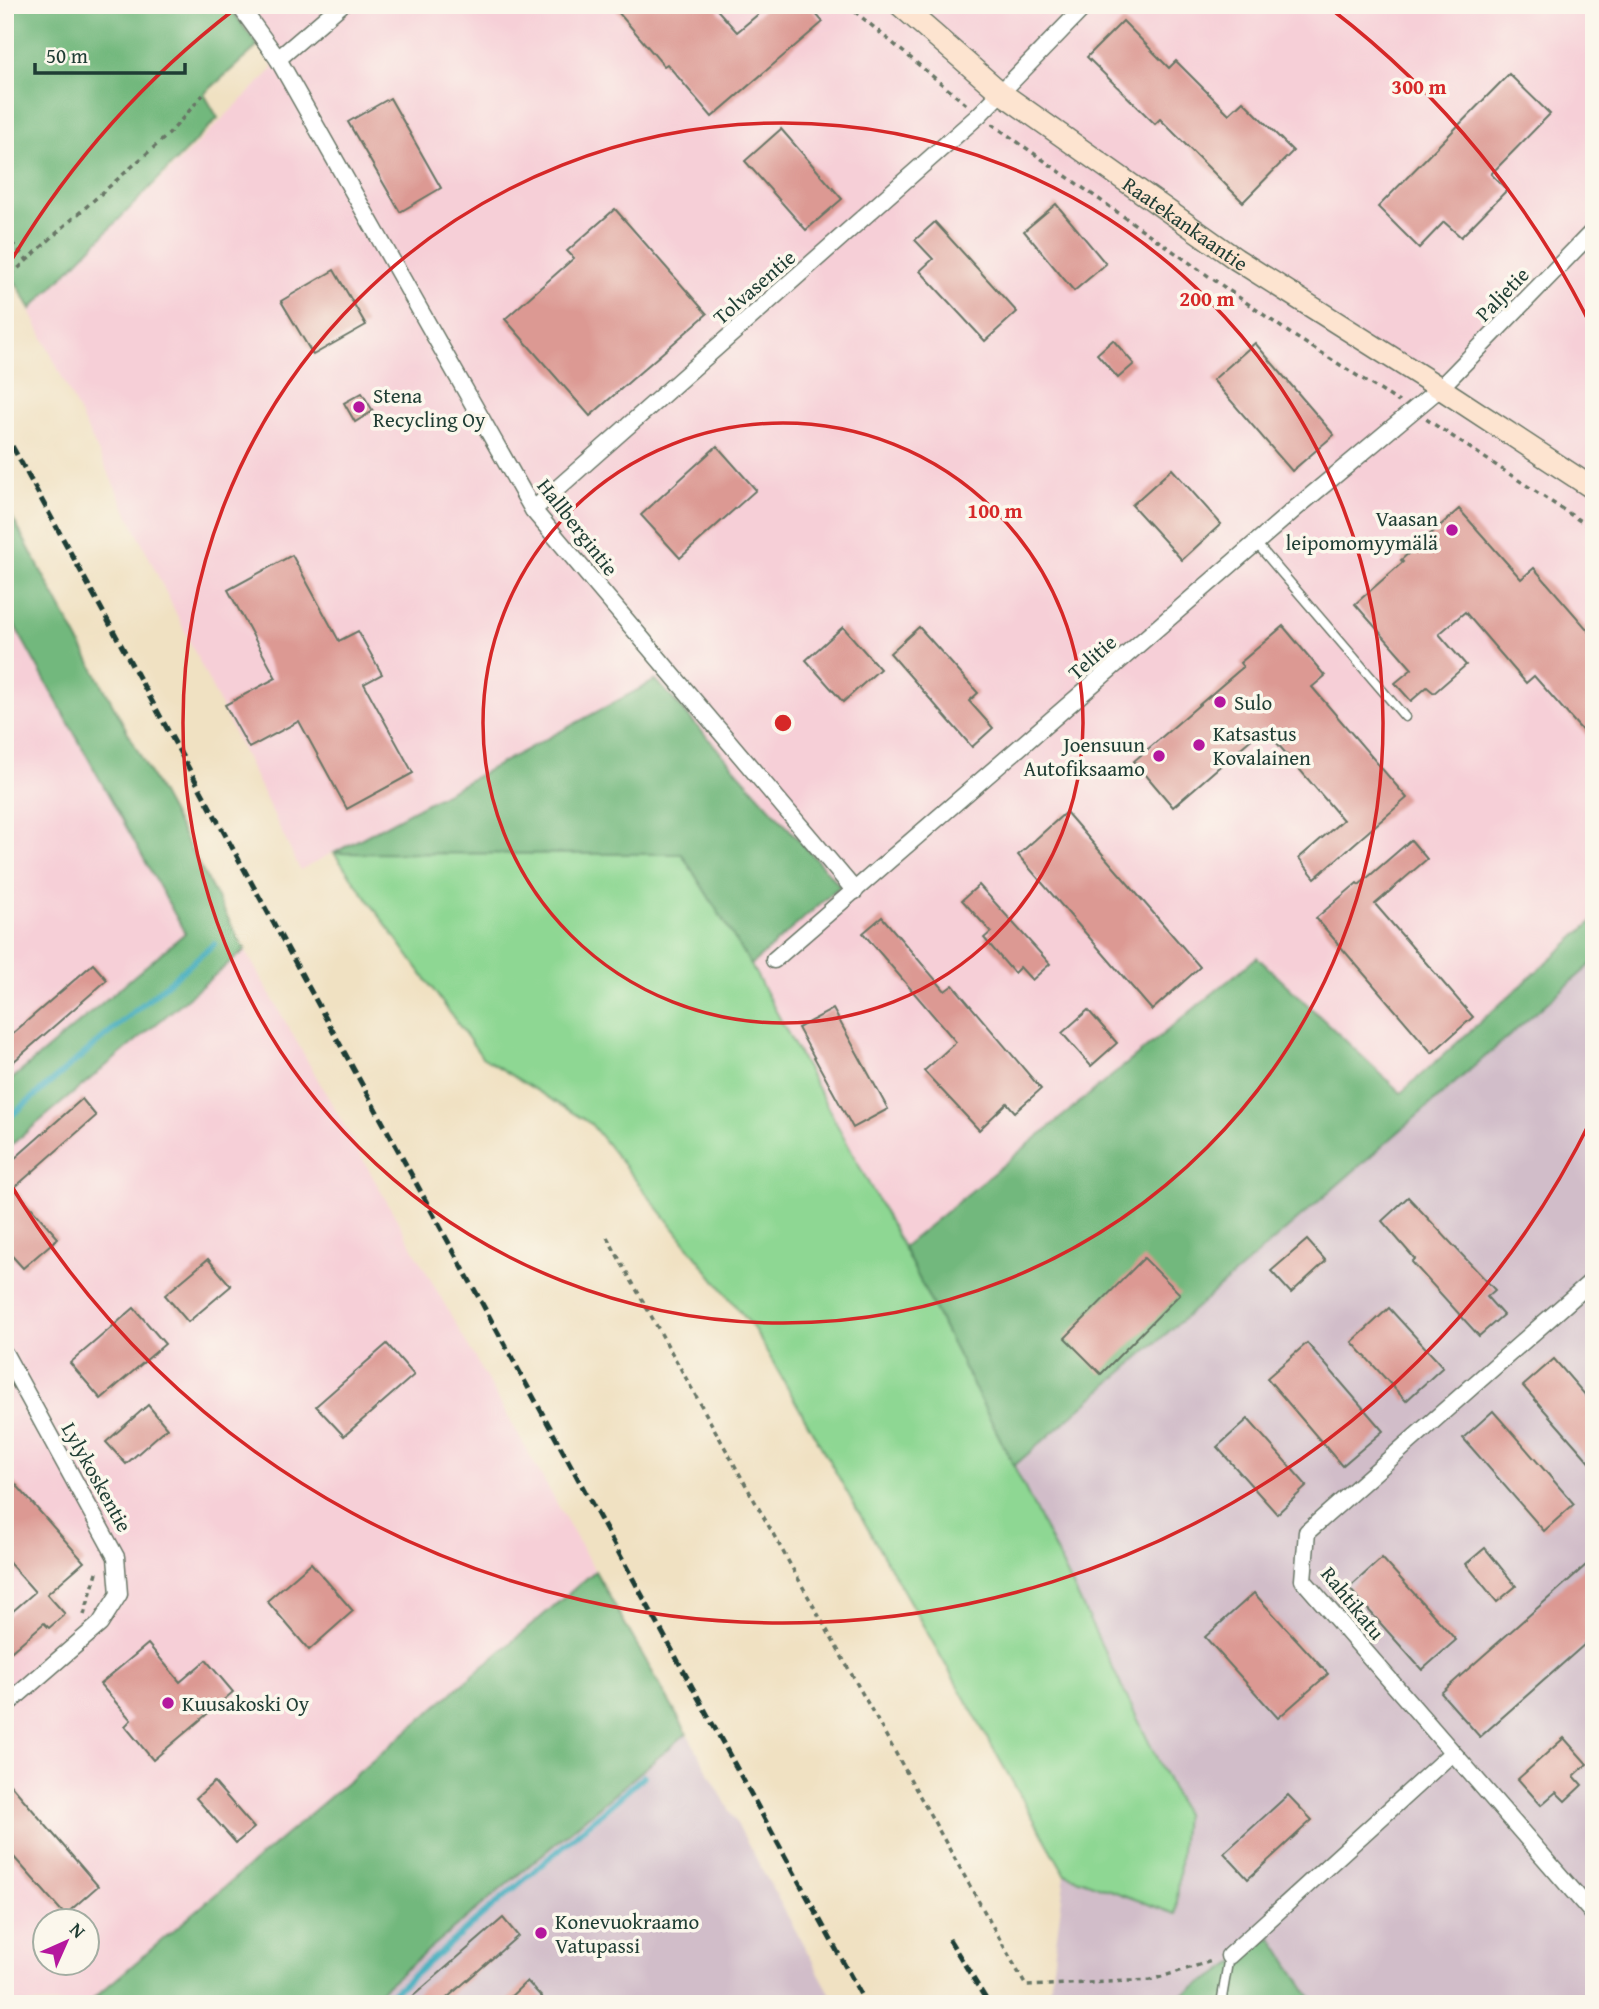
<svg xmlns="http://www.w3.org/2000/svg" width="1599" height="2009" font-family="'Gentium Book Plus',serif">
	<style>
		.built { fill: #f6cfd7; fill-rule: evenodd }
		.industrial { fill: #d1bdc9 }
		.green { fill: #8ed793; stroke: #568a64; stroke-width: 2 }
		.forest { fill: #72b87d; stroke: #487a58; stroke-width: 2 }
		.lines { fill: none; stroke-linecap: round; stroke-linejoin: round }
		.stream { stroke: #3eabbd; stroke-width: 6 }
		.building { fill: #dc9993 }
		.lane-casing { stroke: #687666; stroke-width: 11 }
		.street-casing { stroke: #687666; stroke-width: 19 }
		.secondary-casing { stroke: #687666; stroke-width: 24 }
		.path { stroke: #687666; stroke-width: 3.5; stroke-dasharray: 5 5; stroke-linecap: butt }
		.lane { stroke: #fff; stroke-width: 8 }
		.street { stroke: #fff; stroke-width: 16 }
		.secondary { stroke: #fde4d0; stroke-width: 21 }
		.rail { stroke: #1f3d34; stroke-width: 5; stroke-dasharray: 10 5; stroke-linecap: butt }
		.ring { fill: none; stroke: #d62828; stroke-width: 3.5 }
		.poi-dot { fill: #b5179e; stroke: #fbf7ec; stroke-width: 2.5 }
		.labels { text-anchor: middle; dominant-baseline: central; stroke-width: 7; stroke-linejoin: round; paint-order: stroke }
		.street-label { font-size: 21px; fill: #1f3d34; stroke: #fbf7ec }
		.poi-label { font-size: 21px; fill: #1f3d34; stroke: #fbf7ec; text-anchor: start }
		.centre { fill: #d62828; stroke: #fbf7ec; stroke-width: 3.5 }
		.ring-label { font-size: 21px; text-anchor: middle; font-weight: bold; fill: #d62828; stroke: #fbf7ec; stroke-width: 7; stroke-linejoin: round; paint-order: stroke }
	</style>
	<rect width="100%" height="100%" fill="#fbf7ec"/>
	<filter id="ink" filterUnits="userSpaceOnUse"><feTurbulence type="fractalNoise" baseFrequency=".0143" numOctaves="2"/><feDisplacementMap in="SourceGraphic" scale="14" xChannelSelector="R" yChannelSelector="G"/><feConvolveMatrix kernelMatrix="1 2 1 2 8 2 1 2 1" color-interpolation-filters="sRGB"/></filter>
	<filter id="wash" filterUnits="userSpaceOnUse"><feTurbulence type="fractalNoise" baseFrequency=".00686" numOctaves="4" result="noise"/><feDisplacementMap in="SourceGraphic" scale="28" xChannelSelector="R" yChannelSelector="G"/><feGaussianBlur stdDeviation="1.57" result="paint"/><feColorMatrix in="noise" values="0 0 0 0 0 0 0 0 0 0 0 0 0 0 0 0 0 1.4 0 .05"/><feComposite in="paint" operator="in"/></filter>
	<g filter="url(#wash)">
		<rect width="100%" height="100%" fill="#f0e1c2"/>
		<g class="built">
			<path d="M228 5H1594V920L1401 1093 1256 957 903 1247 751 965 840 886 656 681 300 870 29 309 274 68Z"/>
			<path d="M5 608 185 933 5 1085Z"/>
			<path d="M245 950 595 1571 87 2004H5V1150ZM46 1922H88V1964H46Z"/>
		</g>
		<g class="industrial">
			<path d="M1594 962V2004H1048L1065 1874 1176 1914 1184 1814 1014 1466Z"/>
			<path d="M687 1733 836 2004H364Z"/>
		</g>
		<path class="green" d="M334 853 682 854 751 965 903 1247 1014 1466 1184 1814 1176 1914 1065 1874 754 1329 591 1124 482 1057Z"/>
		<g class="forest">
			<path d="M5 5H228L258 46 204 94 218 118 31 309 5 264Z"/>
			<path d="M5 504 245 950 5 1150V1085L185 933 5 608Z"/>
			<path d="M656 680 840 886 751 965 682 854 334 853Z"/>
			<path d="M1594 920V962L1014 1466 903 1247 1257 957 1401 1093Z"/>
			<path d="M595 1571 687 1733 364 2004H87Z"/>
			<path d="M1271 1937 1315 2004H1166L1215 1976Z"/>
		</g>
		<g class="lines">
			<g class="stream">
				<path d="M5 1121 214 944"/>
				<path d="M380 2004 644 1776"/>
			</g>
		</g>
		<g id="blocks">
			<g class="building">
				<path d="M612 5H713L737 32 769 5H808L823 22 712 117 667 64 664 66Z"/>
				<path d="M1123 21 1169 68 1176 61 1229 114 1243 101 1293 151 1243 202 1160 119 1155 124 1087 57Z"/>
				<path d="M1509 74 1550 114 1491 174 1507 190 1461 237 1444 222 1419 248 1378 207Z"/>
				<path d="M390 98 441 188 400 212 348 122Z"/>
				<path d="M781 129 842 199 806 230 745 161Z"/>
				<path d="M1056 204 1106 264 1074 291 1024 231Z"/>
				<path d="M615 209 707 314 590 416 505 319 574 258 567 251Z"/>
				<path d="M935 222 1017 312 985 341 920 271 933 259 915 240Z"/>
				<path d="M334 270 366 325 313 355 281 301Z"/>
				<path d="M1113 340 1134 364 1118 378 1097 354Z"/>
				<path d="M1255 343 1334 435 1292 471 1213 380Z"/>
				<path d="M362 393 373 411 355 422 344 403Z"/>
				<path d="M717 446 756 490 680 558 641 515Z"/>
				<path d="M1172 469 1221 524 1182 560 1132 505Z"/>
				<path d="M1459 509 1521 579 1534 568 1594 637V744L1534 676 1526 683 1465 612 1439 634 1466 665 1434 693 1427 687 1411 701 1395 683 1412 669 1355 604 1403 562 1401 560Z"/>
				<path d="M292 555 339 641 358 631 382 674 364 684 413 773 347 809 299 721 249 748 225 705 276 678 228 590Z"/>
				<path d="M1283 626 1325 676 1312 687 1407 798 1315 878 1299 858 1343 820 1264 728 1173 807 1134 761 1243 667 1240 663Z"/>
				<path d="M843 627 880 669 843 702 806 660Z"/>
				<path d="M919 627 978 693 969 701 993 728 972 747 890 653Z"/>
				<path d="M1066 812 1200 967 1152 1010 1018 855Z"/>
				<path d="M1411 840 1427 859 1375 904 1473 1017 1432 1053 1316 918 1357 883 1359 885Z"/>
				<path d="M979 885 1050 964 1032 980 1020 967 1014 973 984 938 991 932 962 900Z"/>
				<path d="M882 917 945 991 953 985 1041 1089 1015 1112 1007 1103 979 1130 924 1071 956 1042 863 933Z"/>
				<path d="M93 964 107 980 5 1069V1040Z"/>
				<path d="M833 1009 888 1109 853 1128 798 1028Z"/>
				<path d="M1088 1010 1117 1043 1091 1066 1062 1033Z"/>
				<path d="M82 1099 96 1116 14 1188 58 1238 23 1268 5 1248V1167Z"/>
				<path d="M1408 1197 1495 1290 1487 1297 1503 1315 1479 1336 1412 1262 1415 1259 1382 1221Z"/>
				<path d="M1307 1240 1326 1261 1291 1293 1271 1271Z"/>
				<path d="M1144 1258 1180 1294 1101 1374 1065 1338Z"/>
				<path d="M208 1259 231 1286 188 1322 165 1295Z"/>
				<path d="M134 1308 165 1344 101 1399 70 1363Z"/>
				<path d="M1389 1308 1443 1367 1406 1401 1352 1342Z"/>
				<path d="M1307 1343 1383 1431 1342 1466 1267 1378Z"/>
				<path d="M387 1344 414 1375 344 1436 316 1406Z"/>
				<path d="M1554 1359 1594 1405V1467L1523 1386Z"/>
				<path d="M148 1405 167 1428 126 1464 106 1442Z"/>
				<path d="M1493 1411 1574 1504 1544 1531 1463 1438Z"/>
				<path d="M1248 1419 1307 1486 1277 1514 1217 1447Z"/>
				<path d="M5 1472 84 1562 47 1594 65 1614 49 1628 44 1623 5 1657V1618L35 1592 5 1558Z"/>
				<path d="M1485 1548 1516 1586 1497 1602 1466 1564Z"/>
				<path d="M1382 1558 1456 1640 1422 1670 1349 1588Z"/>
				<path d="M1594 1558V1636L1480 1737 1441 1693Z"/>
				<path d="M311 1563 353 1611 309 1650 267 1601Z"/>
				<path d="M1254 1593 1328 1674 1278 1718 1205 1637Z"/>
				<path d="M148 1644 180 1682 206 1660 233 1692 153 1760 125 1726 131 1720 100 1684Z"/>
				<path d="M1564 1738 1587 1764 1574 1776 1582 1785 1565 1801 1556 1792 1541 1805 1518 1779Z"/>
				<path d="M5 1778 98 1886 65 1915 5 1847Z"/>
				<path d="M214 1782 254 1828 236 1843 196 1798Z"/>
				<path d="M1288 1795 1312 1820 1248 1879 1224 1853Z"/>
				<path d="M503 1918 518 1936 440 2004H404Z"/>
				<path d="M527 1981 548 2004H503Z"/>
			</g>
		</g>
	</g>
	<g filter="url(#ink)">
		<use href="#blocks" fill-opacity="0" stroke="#687666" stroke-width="2"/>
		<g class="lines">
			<g class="lane-casing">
				<g id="lane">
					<path d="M1256 543 1405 717"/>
					<path d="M1221 2004 1229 1956"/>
				</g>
			</g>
			<g class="street-casing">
				<g id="street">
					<path d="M239 5 278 59 533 510 855 891"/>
					<path d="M278 59 341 5"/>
					<path d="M533 510 979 115 1086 5"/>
					<path d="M774 960 1296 508 1440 388 1594 230"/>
					<path d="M1594 1279 1307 1532 1303 1580 1594 1915"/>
					<path d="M5 1354 116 1557 119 1594 100 1624 5 1706"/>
					<path d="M1229 1956 1452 1753"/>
				</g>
			</g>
			<g class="secondary-casing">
				<g id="secondary">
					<path id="s1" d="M900 5 1000 92 1236 259 1440 388 1594 489"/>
				</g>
			</g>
			<g class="path">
				<path d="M847 5 967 105"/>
				<path d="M992 124 1291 334 1399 402"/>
				<path d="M5 235 28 261"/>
				<path d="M11 275 61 229 169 134 203 95"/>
				<path d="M1426 419 1594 530"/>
				<path d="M607 1237 1026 1986 1151 1980 1212 1961"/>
				<path d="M84 1615 98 1569"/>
				<path d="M1586 1931 1594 1940"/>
			</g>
			<use href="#lane" class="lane"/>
			<use href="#street" class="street"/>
			<use href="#secondary" class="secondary"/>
			<g class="rail">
				<path d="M5 433 866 2004"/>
				<path d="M949 1939 989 2004"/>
			</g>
		</g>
	</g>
	<g class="ring">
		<circle cx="783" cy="723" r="300"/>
		<circle cx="783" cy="723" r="600"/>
		<path d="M1592 1118A900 900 0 0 1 8 1180M8 266A900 900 0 0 1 235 9M1331 9A900 900 0 0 1 1592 328"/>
	</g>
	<g class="poi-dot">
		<circle cx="359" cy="407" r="7"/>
		<circle cx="1452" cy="530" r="7"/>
		<circle cx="1220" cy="702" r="7"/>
		<circle cx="1199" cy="745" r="7"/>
		<circle cx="1159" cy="756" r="7"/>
		<circle cx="168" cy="1703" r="7"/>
		<circle cx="541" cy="1933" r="7"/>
	</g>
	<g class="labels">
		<g class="street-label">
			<text stroke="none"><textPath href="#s1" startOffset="360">Raatekankaantie</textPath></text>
			<text transform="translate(754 287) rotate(-41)">Tolvasentie</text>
			<text transform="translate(1502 294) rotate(-46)">Paljetie</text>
			<text transform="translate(578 527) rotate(52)">Hallbergintie</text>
			<text transform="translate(1092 657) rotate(-41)">Telitie</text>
			<text transform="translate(97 1477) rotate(61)">Lylykoskentie</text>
			<text transform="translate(1353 1603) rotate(51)">Rahtikatu</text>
		</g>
		<g class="poi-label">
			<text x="373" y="395">Stena<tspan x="373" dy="24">Recycling Oy</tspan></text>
			<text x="1438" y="518" text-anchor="end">Vaasan<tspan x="1438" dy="24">leipomomyymälä</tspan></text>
			<text x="1234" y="702">Sulo</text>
			<text x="1213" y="733">Katsastus<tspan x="1213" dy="24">Kovalainen</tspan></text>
			<text x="1145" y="744" text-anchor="end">Joensuun<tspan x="1145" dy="24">Autofiksaamo</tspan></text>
			<text x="182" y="1703">Kuusakoski Oy</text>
			<text x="555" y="1921">Konevuokraamo<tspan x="555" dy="24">Vatupassi</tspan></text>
		</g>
	</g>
	<circle cx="783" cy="723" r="10" class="centre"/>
	<g class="ring-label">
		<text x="1419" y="94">300 m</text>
		<text x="1207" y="306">200 m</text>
		<text x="995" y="518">100 m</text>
	</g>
	<rect width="1599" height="2009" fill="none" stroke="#fbf7ec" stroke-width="28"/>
	<g transform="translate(66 1942) rotate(45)"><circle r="33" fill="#fbf7ec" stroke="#a3ada2" stroke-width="2"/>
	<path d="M0-5L12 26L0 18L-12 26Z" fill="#b5179e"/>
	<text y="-10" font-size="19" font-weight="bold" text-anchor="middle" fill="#1f3d34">N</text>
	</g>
	<path d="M35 63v10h150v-10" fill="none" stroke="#1f3d34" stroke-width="3.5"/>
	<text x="46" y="63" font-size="21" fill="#1f3d34" stroke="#fbf7ec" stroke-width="5" paint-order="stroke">50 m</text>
</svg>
